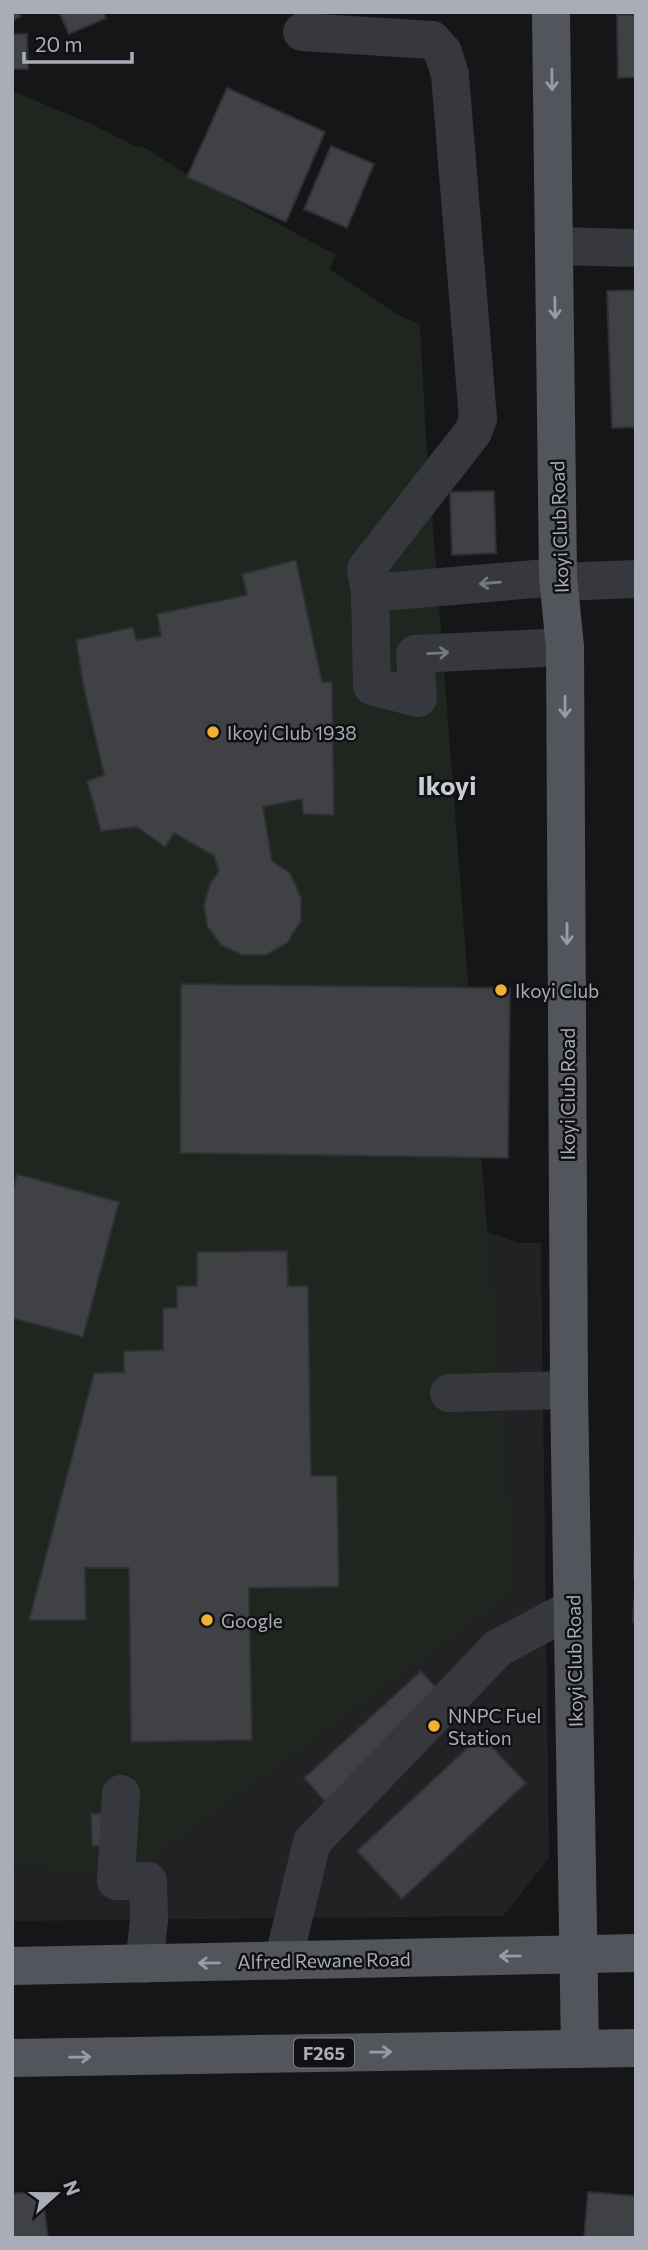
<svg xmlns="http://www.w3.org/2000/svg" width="648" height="2250" font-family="Commissioner,sans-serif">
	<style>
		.built { fill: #222225 }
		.green { fill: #1e261f }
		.building { fill: #404145; stroke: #303034; stroke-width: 2 }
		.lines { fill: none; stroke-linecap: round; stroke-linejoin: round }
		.minor { stroke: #37383d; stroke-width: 38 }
		.major { stroke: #53555c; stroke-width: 38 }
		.oneway { stroke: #979ba6 }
		.oneway2 { stroke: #757881 }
		.poi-dot { fill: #f2b134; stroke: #111113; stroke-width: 2.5 }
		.labels { text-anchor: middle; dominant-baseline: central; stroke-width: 5; stroke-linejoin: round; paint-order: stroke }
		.shield { fill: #111113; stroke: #7b7e86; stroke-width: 2 }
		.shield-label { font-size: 18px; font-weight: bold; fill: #a8adb8 }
		.street-label { font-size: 19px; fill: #a8adb8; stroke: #111113 }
		.poi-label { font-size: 19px; fill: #a8adb8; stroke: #111113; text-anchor: start }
		.district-label { font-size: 26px; font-weight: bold; fill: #c9ccd4; stroke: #111113 }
	</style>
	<rect width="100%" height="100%" fill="#161618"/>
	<path class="built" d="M348 1181 518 1243H541L549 1858 503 1916 12 1921V1617Z"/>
	<path class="green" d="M12 91 92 124 134 146 146 148 186 174 336 255 329 269 398 315 420 324 426 437 515 1590 127 1876 12 1864Z"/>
	<g class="building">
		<path d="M12 12H19L21 16 12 21Z"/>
		<path d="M59 12H103L106 18 69 34Z"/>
		<path d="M617 15H636V77L618 78Z"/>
		<path d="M12 34H27L28 69H12Z"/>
		<path d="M227 88 325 132 286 222 187 177Z"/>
		<path d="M331 146 374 164 347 228 304 209Z"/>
		<path d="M636 290V427L612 428 607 291Z"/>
		<path d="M494 491 496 553 452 555 450 492Z"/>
		<path d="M296 560 322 682H332L334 815 303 814 302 799 263 807 272 861 290 873 301 897V921L287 943 266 955H242L221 945 207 926 204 905 210 884 219 871 214 856 174 833 165 847 137 827 101 831 87 781 104 775 84 689 76 640 133 627 136 640 161 636 157 614 247 595 242 574Z"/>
		<path d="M181 984 510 988 508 1158 180 1153Z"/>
		<path d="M17 1174 119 1202 83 1337 12 1318V1193Z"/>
		<path d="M287 1251 288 1286H308L311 1476H337L339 1587 249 1588 252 1740 131 1742 129 1568H85L86 1620H29L94 1373 124 1372V1351L163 1350V1308H177V1286H197V1252Z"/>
		<path d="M635 1531H636V1578H634Z"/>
		<path d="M634 1600H636V1622H633Z"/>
		<path d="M421 1671 447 1700 330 1807 304 1778Z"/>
		<path d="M481 1735 526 1783 402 1899 357 1851Z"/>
		<path d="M91 1814H116L117 1845 92 1846Z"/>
		<path d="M42 2190 48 2238H12V2194Z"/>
		<path d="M588 2192 636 2196V2238H584Z"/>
	</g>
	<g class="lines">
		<g class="minor">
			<path d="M302 32 432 40 443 52 450 75 478 419 473 432 366 569 370 593"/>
			<path d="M554 246 636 248"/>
			<path d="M558 577 370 593 372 686 418 698 415 654 565 647"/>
			<path d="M559 582 636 579"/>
			<path d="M449 1393 569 1390"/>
			<path d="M121 1794 116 1881H148L149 1920 144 1964"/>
			<path d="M283 1961 312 1842 498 1648 573 1608"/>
		</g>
		<g class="major">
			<path d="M551 12 558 577 565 647 569 1390 580 2049"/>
			<path d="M12 1966 636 1953"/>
			<path d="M12 2058 636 2048"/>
		</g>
	</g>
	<defs><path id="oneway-shaft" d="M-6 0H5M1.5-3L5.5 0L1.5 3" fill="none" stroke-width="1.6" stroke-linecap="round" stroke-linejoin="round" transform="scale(1.75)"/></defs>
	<g class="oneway">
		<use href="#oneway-shaft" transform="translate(552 80) rotate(89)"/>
		<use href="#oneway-shaft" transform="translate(555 308) rotate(89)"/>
		<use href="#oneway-shaft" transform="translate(565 707) rotate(90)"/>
		<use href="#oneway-shaft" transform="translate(567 934) rotate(90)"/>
		<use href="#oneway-shaft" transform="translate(510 1956) rotate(179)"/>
		<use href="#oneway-shaft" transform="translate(209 1963) rotate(179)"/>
		<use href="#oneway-shaft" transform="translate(381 2052) rotate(-1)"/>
		<use href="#oneway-shaft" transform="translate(80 2057) rotate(-1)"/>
	</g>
	<g class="oneway2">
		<use href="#oneway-shaft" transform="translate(490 583) rotate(175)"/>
		<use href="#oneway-shaft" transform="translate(438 653) rotate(-3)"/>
	</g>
	<g class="poi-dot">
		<circle cx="213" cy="732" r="7"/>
		<circle cx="501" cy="990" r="7"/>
		<circle cx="207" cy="1620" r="7"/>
		<circle cx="434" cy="1726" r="7"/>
	</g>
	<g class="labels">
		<rect class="shield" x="294" y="2038.5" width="60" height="29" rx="5"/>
		<g class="shield-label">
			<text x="324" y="2053">F265</text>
		</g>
		<g class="street-label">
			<text transform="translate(559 527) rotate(-92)">Ikoyi Club Road</text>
			<text transform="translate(567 1094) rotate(-90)">Ikoyi Club Road</text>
			<text transform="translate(574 1661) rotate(-91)">Ikoyi Club Road</text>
			<text transform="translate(324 1960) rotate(-1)">Alfred Rewane Road</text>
		</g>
		<g class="poi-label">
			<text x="227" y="732">Ikoyi Club 1938</text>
			<text x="515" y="990">Ikoyi Club</text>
			<text x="221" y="1620">Google</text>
			<text x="448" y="1715">NNPC Fuel<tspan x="448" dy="22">Station</tspan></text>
		</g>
		<g class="district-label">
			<text x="447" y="784">Ikoyi</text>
		</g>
	</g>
	<rect width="648" height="2250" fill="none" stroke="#a8adb8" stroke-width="28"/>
	<g transform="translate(56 2194) rotate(69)" stroke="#111113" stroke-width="5" paint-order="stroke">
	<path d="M0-5L12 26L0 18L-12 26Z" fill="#a8adb8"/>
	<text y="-10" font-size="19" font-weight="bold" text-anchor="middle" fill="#a8adb8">N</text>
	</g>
	<path d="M24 52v10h108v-10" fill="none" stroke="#a8adb8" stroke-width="3.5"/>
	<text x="35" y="52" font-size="21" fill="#a8adb8" stroke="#111113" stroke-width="5" paint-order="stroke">20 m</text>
</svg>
